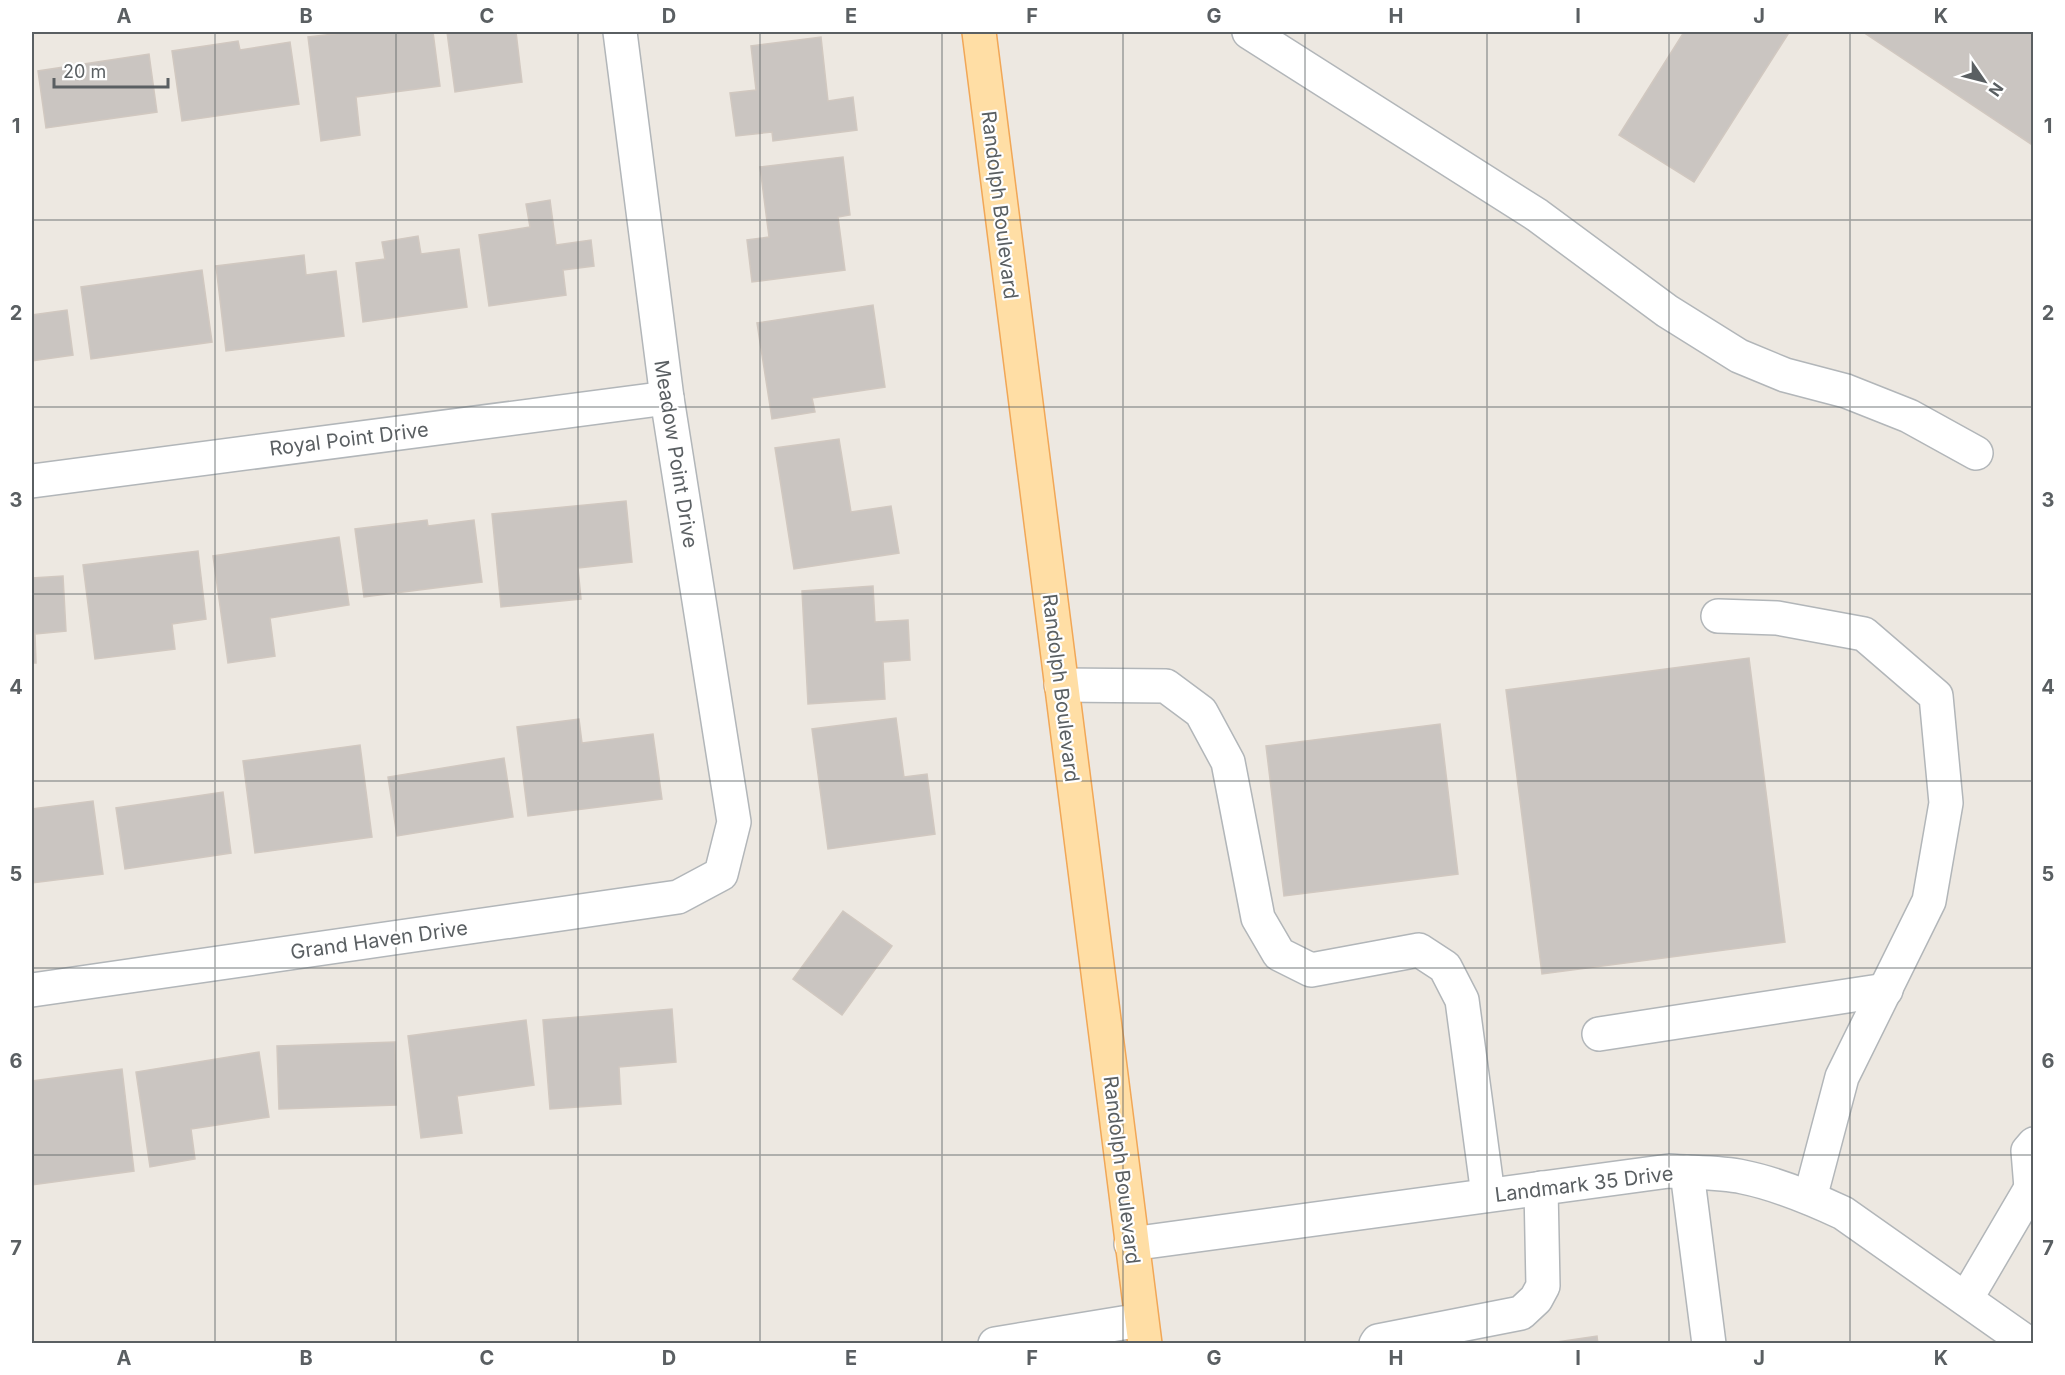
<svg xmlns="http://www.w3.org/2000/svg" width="2065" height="1375" font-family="Inter,sans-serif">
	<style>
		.building { fill: #cac5c1; stroke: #d1c8c0; stroke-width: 1.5 }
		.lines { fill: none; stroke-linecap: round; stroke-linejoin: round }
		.minor-casing { stroke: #b2b6b9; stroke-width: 36 }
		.major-casing { stroke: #f1a757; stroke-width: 36 }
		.minor { stroke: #fff; stroke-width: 33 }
		.major { stroke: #ffdea5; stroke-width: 33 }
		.grid { fill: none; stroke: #5a5f62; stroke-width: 1.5; stroke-opacity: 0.55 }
		.labels { text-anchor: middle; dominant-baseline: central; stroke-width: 4.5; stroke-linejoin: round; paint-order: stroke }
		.street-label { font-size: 20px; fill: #5a5f62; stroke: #fff }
		.neatline { fill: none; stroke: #5a5f62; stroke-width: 2 }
		.grid-label { font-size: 20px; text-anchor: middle; font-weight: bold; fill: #5a5f62 }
	</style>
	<rect width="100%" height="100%" fill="#ede8e1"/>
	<g class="building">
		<path d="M352 32H433L440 86 356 97 360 135 321 141 308 37Z"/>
		<path d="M447 32H516L522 82 455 92Z"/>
		<path d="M1684 32H1783L1788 34 1694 182 1619 135Z"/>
		<path d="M1863 32H2034V146Z"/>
		<path d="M821 37 828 101 853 97 857 130 773 141 772 132 736 136 730 93 756 90 751 46Z"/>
		<path d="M238 41 240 50 290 42 299 104 182 121 172 51Z"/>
		<path d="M149 54 157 112 46 128 38 71Z"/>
		<path d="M843 157 850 215 838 217 845 270 752 282 747 240 769 237 760 167Z"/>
		<path d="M550 200 556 245 591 240 594 266 563 270 566 295 489 306 479 235 530 227 526 204Z"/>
		<path d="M418 236 421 254 459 249 467 307 363 322 356 263 385 259 382 242Z"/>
		<path d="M304 255 306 275 336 271 344 336 226 351 216 266Z"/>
		<path d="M202 270 212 342 91 359 81 287Z"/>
		<path d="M873 305 885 387 812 398 815 412 772 419 757 323Z"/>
		<path d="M67 310 73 355 32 361V315Z"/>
		<path d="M839 439 851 512 891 506 899 553 794 569 775 448Z"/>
		<path d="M626 501 632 562 578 568 581 599 501 607 492 514Z"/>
		<path d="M427 520 428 526 474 520 482 582 364 597 355 529Z"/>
		<path d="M339 537 349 605 270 618 275 656 228 663 213 556Z"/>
		<path d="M198 551 206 619 172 624 175 649 95 659 83 565Z"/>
		<path d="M63 576 66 631 35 634 36 663H32V578Z"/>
		<path d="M873 586 875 622 908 620 910 660 883 662 885 699 808 704 802 591Z"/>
		<path d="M1749 658 1785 942 1542 974 1506 690Z"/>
		<path d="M896 718 904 777 927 774 935 834 828 849 812 729Z"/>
		<path d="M579 719 582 743 653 734 662 799 528 816 517 727Z"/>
		<path d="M1440 724 1458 874 1284 896 1266 746Z"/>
		<path d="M360 745 372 837 255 853 243 761Z"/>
		<path d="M504 758 513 817 397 836 388 777Z"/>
		<path d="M223 792 231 853 125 869 116 808Z"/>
		<path d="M93 801 103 874 32 883V809Z"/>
		<path d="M843 911 892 946 842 1015 793 979Z"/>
		<path d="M672 1009 676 1062 619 1067 621 1104 550 1109 543 1020Z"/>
		<path d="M526 1020 534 1085 457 1096 462 1133 421 1138 408 1036Z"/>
		<path d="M395 1042 396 1105 279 1109 277 1046Z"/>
		<path d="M259 1052 269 1117 191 1129 195 1159 150 1167 136 1072Z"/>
		<path d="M122 1069 134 1171 32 1185V1081Z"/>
		<path d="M1597 1336 1598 1344H1543Z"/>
	</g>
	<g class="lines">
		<g class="minor-casing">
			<g id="minor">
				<path d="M1249 32 1537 215 1667 311 1739 356 1785 375 1846 391 1909 416 1976 453"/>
				<path d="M32 481 667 398"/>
				<path d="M1718 616 1777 618 1864 634 1936 696 1946 803 1929 901 1842 1077 1810 1198"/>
				<path d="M1061 685 1166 686 1201 712 1228 762 1258 918 1279 954 1311 970 1419 950 1445 967 1462 1000 1488 1195"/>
				<path d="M32 990 678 897 721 874 734 822 667 398 620 32"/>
				<path d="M1599 1034 1886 990"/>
				<path d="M1687 1172 1709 1344"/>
				<path d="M2031 1188 2028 1151 2034 1144"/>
				<path d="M1131 1244 1669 1171C1693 1173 1719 1172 1743 1177 1778 1184 1811 1198 1843 1213L2029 1344"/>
				<path d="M1966 1299 2031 1188 2034 1189"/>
				<path d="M995 1344 1141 1320"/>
				<path d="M1376 1344 1378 1341 1521 1313 1536 1299 1543 1286 1541 1188"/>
			</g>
		</g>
		<g class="major-casing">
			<path id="major" d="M979 32 1145 1344"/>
		</g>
		<use href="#minor" class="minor"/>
		<use href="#major" class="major"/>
	</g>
	<path class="grid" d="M215 32V1344M396 32V1344M578 32V1344M760 32V1344M942 32V1344M1123 32V1344M1305 32V1344M1487 32V1344M1669 32V1344M1850 32V1344M32 220H2034M32 407H2034M32 594H2034M32 781H2034M32 968H2034M32 1155H2034"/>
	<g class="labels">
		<g class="street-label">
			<text transform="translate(1000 205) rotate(83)">Randolph Boulevard</text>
			<text transform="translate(349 439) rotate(-7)">Royal Point Drive</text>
			<text transform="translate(676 454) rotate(81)">Meadow Point Drive</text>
			<text transform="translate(1061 688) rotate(83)">Randolph Boulevard</text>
			<text transform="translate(379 940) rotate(-8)">Grand Haven Drive</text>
			<text transform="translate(1122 1170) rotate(83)">Randolph Boulevard</text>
			<text transform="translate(1584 1184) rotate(-7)">Landmark 35 Drive</text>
		</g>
	</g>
	<rect width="2065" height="1375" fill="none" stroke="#ffffff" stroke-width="66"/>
	<g transform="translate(1984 81) rotate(125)" stroke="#ffffff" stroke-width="4.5" paint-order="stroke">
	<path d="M0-4.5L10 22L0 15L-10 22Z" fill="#5a5f62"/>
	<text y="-9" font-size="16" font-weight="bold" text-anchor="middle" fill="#5a5f62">N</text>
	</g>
	<path d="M54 78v9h114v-9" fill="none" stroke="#5a5f62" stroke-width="3"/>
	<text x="63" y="78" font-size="18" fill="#5a5f62" stroke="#ffffff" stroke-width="4.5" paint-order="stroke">20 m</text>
	<rect x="33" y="33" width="1999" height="1309" class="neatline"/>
	<g class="grid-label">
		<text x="124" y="23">A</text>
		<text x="306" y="23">B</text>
		<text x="487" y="23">C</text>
		<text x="669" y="23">D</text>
		<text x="851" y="23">E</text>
		<text x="1032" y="23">F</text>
		<text x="1214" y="23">G</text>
		<text x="1396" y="23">H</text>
		<text x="1578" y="23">I</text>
		<text x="1759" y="23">J</text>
		<text x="1941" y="23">K</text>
		<text x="16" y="133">1</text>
		<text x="2048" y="133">1</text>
		<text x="16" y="320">2</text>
		<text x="2048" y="320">2</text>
		<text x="16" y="507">3</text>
		<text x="2048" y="507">3</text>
		<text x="16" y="694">4</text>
		<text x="2048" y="694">4</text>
		<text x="16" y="881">5</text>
		<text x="2048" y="881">5</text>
		<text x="16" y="1068">6</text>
		<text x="2048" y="1068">6</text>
		<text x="16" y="1255">7</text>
		<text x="2048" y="1255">7</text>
		<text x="124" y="1365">A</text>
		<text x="306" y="1365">B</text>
		<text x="487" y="1365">C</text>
		<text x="669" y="1365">D</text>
		<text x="851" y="1365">E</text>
		<text x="1032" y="1365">F</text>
		<text x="1214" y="1365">G</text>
		<text x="1396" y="1365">H</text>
		<text x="1578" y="1365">I</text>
		<text x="1759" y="1365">J</text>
		<text x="1941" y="1365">K</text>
	</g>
</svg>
